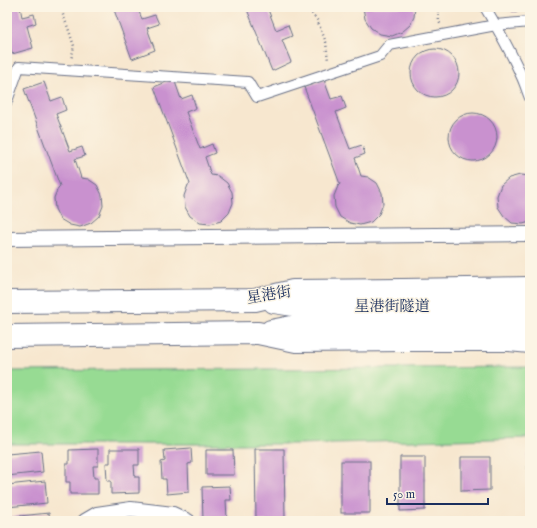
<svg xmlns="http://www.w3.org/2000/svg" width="537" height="528" font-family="'IM FELL English','Noto Serif SC',serif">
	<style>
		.green { fill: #97db93; stroke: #598578 }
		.building { fill: #c991cf }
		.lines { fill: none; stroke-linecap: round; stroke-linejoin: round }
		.pedestrian-casing { stroke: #686f86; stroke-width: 12 }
		.minor-casing { stroke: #686f86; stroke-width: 16 }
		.primary-casing { stroke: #686f86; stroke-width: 24 }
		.path { stroke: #686f86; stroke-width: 2.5; stroke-dasharray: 1 3; stroke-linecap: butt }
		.pedestrian { stroke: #fff; stroke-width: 10 }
		.minor { stroke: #fff; stroke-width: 14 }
		.primary { stroke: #fff; stroke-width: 22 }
		.labels { text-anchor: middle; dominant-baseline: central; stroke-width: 3; stroke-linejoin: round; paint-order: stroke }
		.street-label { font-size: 15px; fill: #1b2f5e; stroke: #fcf5e5 }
	</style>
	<rect width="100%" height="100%" fill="#fcf5e5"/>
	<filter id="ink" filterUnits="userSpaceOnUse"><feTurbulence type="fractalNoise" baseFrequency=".025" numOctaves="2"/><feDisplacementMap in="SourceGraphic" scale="8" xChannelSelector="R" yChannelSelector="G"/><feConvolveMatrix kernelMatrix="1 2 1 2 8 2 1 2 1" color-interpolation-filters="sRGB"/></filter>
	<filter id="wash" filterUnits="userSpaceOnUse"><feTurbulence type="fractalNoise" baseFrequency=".012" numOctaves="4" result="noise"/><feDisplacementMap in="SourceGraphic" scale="16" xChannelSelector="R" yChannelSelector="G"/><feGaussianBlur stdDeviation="0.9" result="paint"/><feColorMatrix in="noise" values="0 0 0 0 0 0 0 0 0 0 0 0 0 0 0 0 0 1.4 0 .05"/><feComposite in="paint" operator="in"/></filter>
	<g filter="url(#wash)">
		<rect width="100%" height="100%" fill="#f7e7cf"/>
		<path class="green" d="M530 367V438L297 444H7V371Z"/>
		<g id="blocks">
			<g class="building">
				<path d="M7 7H20L22 17 34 14 36 23 27 26 33 48 12 54 7 35Z"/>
				<path d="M113 7H137L142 19 155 15 159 24 147 28 155 50 132 59Z"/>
				<path d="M246 7H267L276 30 288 25 292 36 282 40 291 62 272 71Z"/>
				<path d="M363 7H415L414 17 410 25 402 32 392 36 380 34 371 28 365 19Z"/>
				<path d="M500 7H527L525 9 514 12Z"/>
				<circle cx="435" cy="73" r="24"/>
				<path d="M174 79 181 99 192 95 196 108 186 112 200 149 212 144 215 153 205 157 211 175 218 176 227 183 232 192 233 203 229 213 221 221 210 224 200 223 190 216 185 207 184 196 188 185 190 184 154 87Z"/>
				<path d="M324 80 331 99 342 96 346 108 336 112 350 149 362 145 365 154 355 158 361 176 368 177 377 183 382 193 383 204 379 214 371 222 360 225 350 223 340 217 335 207 334 196 338 186 340 184 304 87Z"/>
				<path d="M44 82 51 101 62 97 66 110 56 114 70 151 82 147 85 156 75 159 81 178 88 179 97 185 102 195 103 206 99 216 91 223 80 227 70 225 60 219 55 209 54 198 58 188 60 186 24 89Z"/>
				<circle cx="473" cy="137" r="24"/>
				<path d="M520 175 530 176V222L523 224 512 223 504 216 498 207 497 196 501 185 509 178Z"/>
				<path d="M191 448 192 463 188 464 189 492 167 494 166 479H162L161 462 165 461 164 450Z"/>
				<path d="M98 449V466H93L94 478H98V494H70V482H66V464H69V450Z"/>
				<path d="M110 449H139V465H134L135 477H139V493L111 494V481H107L106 463H110Z"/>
				<path d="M255 449H284L285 521H256Z"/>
				<path d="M206 450H233L234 475H206Z"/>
				<path d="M41 451 43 472 7 476V454Z"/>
				<path d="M527 455H530V506H528Z"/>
				<path d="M400 457H425V510L400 511Z"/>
				<path d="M461 457H490V490L461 491Z"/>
				<rect x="341" y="461" width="29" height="52"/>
				<path d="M45 481 47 503 7 507V485Z"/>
				<path d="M230 486 231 500H226L227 519 203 520 202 487Z"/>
				<path d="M49 513 50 521H9V517Z"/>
			</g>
		</g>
	</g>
	<g filter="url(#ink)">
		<use href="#blocks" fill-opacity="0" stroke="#686f86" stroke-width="1"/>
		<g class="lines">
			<g class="pedestrian-casing">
				<g id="pedestrian">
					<path d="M485 7C498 29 511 52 521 75 525 83 527 91 530 98"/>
					<path d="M7 101 19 67 248 82 257 97 380 56 389 45 496 25 530 22"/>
				</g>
			</g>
			<g class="minor-casing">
				<g id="minor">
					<path d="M7 239 530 234"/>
					<path d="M85 521 97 514 131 509 173 514 188 521"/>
				</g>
			</g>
			<g class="primary-casing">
				<g id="primary">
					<path d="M7 302 255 300 293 291 403 290 530 288"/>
					<path d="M274 302 307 307 403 306 530 307"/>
					<path d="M271 331 307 324 530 322"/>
					<path d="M7 336 258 333 296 341 405 340H509L530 342"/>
				</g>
			</g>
			<g class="path">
				<path d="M60 7 68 28 74 46 71 60"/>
				<path d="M307 7 317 20 326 42 328 61"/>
				<path d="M438 7 439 22 441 25"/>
			</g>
			<use href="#pedestrian" class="pedestrian"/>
			<use href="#minor" class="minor"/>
			<use href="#primary" class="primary"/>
		</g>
	</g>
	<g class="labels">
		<g class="street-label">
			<text transform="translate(269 295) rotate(-9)">星港街</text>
			<text x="392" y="306">星港街隧道</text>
		</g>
	</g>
	<rect width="537" height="528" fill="none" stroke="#fcf5e5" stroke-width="24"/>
	<path d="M387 498v6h101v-6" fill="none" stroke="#1b2f5e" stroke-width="2"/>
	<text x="393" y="498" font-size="12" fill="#1b2f5e" stroke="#fcf5e5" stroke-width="3" paint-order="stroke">50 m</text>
</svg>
